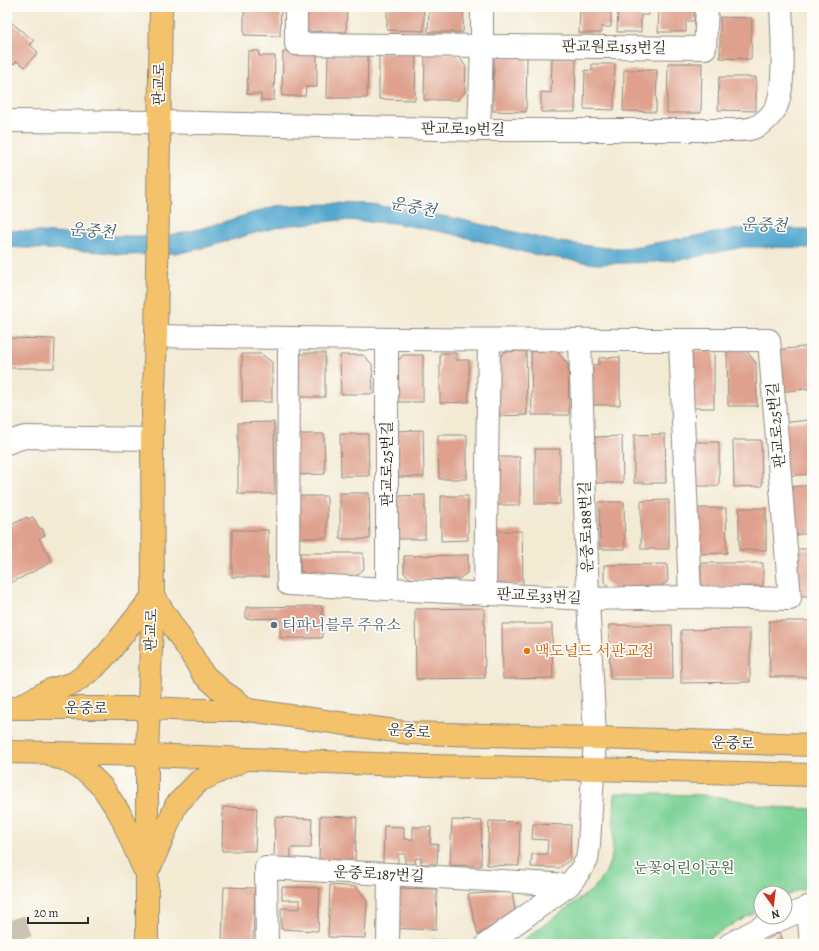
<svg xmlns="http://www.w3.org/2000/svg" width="819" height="951" font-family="Alegreya,'Noto Serif KR',serif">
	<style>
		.green { fill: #7bd195; stroke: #537e60 }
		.water { fill: #53a7cf; stroke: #3f697d }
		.building { fill: #dfa18d }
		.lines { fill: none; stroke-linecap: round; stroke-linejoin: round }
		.minor-tunnel { stroke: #cbc4b2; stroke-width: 22; stroke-dasharray: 22 11; stroke-linecap: butt }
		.minor-casing { stroke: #8f8a80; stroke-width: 24 }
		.major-casing { stroke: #8f8a80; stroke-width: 24 }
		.minor { stroke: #fff; stroke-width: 22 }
		.major { stroke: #f3c26a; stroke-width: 22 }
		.service-dot { fill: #5c6f8a; stroke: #fdfcf7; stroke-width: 1.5 }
		.food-dot { fill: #e8710a; stroke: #fdfcf7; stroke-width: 1.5 }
		.labels { text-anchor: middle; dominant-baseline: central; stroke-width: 3.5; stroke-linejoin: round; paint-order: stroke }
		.street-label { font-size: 15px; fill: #2b2b2b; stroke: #fdfcf7 }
		.service-label { font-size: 15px; fill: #4e5e75; stroke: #fdfcf7; text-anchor: start }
		.food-label { font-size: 15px; fill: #c56008; stroke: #fdfcf7; text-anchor: start }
		.park-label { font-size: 15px; fill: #435d4b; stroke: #fdfcf7 }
		.water-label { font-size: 16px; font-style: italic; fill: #3b5d6d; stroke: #fdfcf7 }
	</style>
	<rect width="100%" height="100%" fill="#fdfcf7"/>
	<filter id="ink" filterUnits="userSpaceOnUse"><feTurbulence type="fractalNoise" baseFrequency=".025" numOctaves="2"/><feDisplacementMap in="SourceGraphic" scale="8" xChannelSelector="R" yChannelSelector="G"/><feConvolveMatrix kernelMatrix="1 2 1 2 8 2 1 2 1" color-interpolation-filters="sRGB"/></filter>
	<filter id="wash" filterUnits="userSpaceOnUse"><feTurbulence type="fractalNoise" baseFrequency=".012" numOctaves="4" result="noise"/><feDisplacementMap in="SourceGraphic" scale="16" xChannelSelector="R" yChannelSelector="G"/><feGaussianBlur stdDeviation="0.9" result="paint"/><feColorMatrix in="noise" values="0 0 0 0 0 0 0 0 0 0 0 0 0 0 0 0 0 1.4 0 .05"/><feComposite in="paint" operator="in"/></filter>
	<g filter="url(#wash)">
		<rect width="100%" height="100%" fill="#f3ead4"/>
		<path class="green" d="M615 793 702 795 720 797 771 807 812 809V887L796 891 785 897V893H761V909L698 944H518L592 890 605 874 612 856Z"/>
		<path class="water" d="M332 204 370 205 405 209 463 220 553 241 605 248H626L731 230 758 227 793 229H812V248L771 247H743L685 259 656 262 596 264 532 254 448 233 394 223 342 220 284 226 258 232 211 246 185 252 162 254 126 255 102 252 7 247V230L102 236H142L178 234 207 227 275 206 298 205Z"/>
		<g id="blocks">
			<g class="building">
				<path d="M244 7H281L280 36 244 35Z"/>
				<path d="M306 7H347L346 32 305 31Z"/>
				<path d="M387 7H424V31L387 30Z"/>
				<path d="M429 7H464L463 32H428Z"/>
				<path d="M580 7H611V27H601V33H579Z"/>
				<path d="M618 7H649V15H641V32H617Z"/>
				<path d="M659 7H694V21H686V32H658Z"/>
				<path d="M720 17 752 18 751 59 720 58Z"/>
				<path d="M7 19 34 41 30 45 38 52 25 67 17 61 14 64 7 58Z"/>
				<path d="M248 51H259V56H275L274 100H261V94H247Z"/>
				<path d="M283 52 317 53V87H306L305 96H282Z"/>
				<path d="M379 52 416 53 415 100 379 99Z"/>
				<path d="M425 53 457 54 466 67 465 92 458 100H424Z"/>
				<path d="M328 54 368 55 367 98H327Z"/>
				<path d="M494 57H527L526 112 493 111Z"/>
				<path d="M552 58H576L575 112H541V92L551 93Z"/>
				<path d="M668 63H702L701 113H667Z"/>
				<path d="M592 64H615L614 110 584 109 585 70 592 71Z"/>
				<path d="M624 70H657L656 112 623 111Z"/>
				<path d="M719 77H756V111L718 110Z"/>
				<path d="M7 338 55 339 54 368H7Z"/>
				<path d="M812 346V388L780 392 776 350Z"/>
				<path d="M714 350V408H689V351Z"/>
				<path d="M727 350H746L756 363 757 406H728Z"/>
				<path d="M526 351 527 415 496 416V363L504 352Z"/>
				<path d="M531 351H556L568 364 569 415H532Z"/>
				<path d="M304 353H325V397H293V362Z"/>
				<path d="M440 353H456V360H469V402L440 403Z"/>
				<path d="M242 354H261L272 362V402H242Z"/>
				<path d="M340 355H363L372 364 373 394H341Z"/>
				<path d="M403 355H423V402H395V365Z"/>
				<path d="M620 357V405H592V365L599 364V358Z"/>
				<path d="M810 420 811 428H812V474L786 476 780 423Z"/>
				<path d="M274 422 275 494H238V423Z"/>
				<path d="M423 430 424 477H396L395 431Z"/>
				<path d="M295 434H324L325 474 295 475Z"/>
				<path d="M340 434H368L369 476H341Z"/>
				<path d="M665 434 666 483H634V435Z"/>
				<path d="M438 435H467V479H439Z"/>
				<path d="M622 436 623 483H595V437Z"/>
				<path d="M733 440H761L762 486 734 487Z"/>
				<path d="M692 442H719V486H693Z"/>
				<rect x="535" y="449" width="25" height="55"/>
				<path d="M494 457H520V505H495Z"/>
				<path d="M812 485V533L793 535 788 487Z"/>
				<path d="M340 493H369L370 539H340Z"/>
				<path d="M425 495V539H397V496Z"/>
				<path d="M293 496H327V538H294Z"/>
				<path d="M441 496H468V540L441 541Z"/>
				<path d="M669 500V549H641V501Z"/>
				<path d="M599 502H624L625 549H600Z"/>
				<path d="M695 508H726L727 553 696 554Z"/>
				<rect x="739" y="508" width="27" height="42"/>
				<path d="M27 517 28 519 33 517 40 529 42 528 45 535 39 538 52 562 7 585V527Z"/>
				<rect x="232" y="530" width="36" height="47"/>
				<path d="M490 531H522L523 585H500L490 574Z"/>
				<rect x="795" y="549" width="17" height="47"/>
				<path d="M300 553H363L364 569 355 577H309L300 570Z"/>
				<path d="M468 555V572L459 579 413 580 404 573V556Z"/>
				<path d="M701 563H763V586L701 587Z"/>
				<path d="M667 564 668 581 659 588 613 589 604 582V565Z"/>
				<path d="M322 606V638H280V618L246 619V607Z"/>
				<path d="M484 608 485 678 416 679 415 609Z"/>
				<path d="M769 621H812V677H770Z"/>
				<path d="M502 624H552L553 678 503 679Z"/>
				<path d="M609 625H672L673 679H610Z"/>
				<path d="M750 629V682L681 683V630Z"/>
				<path d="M223 807 257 808 255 851H222Z"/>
				<path d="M320 816 357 817 355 862 319 861Z"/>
				<path d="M275 817 312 819 311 848H291V861L274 860Z"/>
				<path d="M452 820 482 821 481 866 450 865Z"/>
				<path d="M489 821 520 822 519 866 487 865Z"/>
				<path d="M533 824 571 825 570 860 559 868 531 867 532 854H547L548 840 532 839Z"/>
				<path d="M384 826 404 827V839H413V827H431L430 844H438L437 864H421V858H416L415 864H405V854H398V863H383Z"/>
				<path d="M330 885 357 887 367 901 365 938 328 937Z"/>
				<path d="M224 887 255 888 253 942H243V944H236V942H222Z"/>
				<path d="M282 887 320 888 318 931 281 929V908L300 909V900H282Z"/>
				<path d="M398 888 437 889 436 930 389 928Z"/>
				<path d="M512 892 515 910 478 935 468 894Z"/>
				<path d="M779 933 785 944H759Z"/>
				<rect x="428" y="940" width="20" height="4"/>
			</g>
		</g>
	</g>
	<g filter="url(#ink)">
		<use href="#blocks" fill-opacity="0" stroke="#8f8a80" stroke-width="1"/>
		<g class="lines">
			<path class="minor-tunnel" d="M7 932H11L36 923"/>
			<g class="minor-casing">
				<g id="minor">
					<path d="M296 7V44L705 48 707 7"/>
					<path d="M7 121 159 122 479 130H735C740 130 748 130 753 128 761 125 769 118 774 111 787 92 782 30 781 7"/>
					<path d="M479 130 482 46V7"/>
					<path d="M156 336C360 340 565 340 769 340L790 599 690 597 588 599 288 584 289 339"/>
					<path d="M680 340 690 597"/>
					<path d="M7 443 12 441 25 437 152 439"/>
					<path d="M387 589V339"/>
					<path d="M485 594 489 340"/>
					<path d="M808 907 811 944"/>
					<path d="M267 944 266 868 389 874 569 885 579 872 587 860 589 844 595 738 588 599 580 341"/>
					<path d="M388 944 389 874"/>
					<path d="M487 944 569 885"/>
					<path d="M730 944 762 927 812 906"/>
				</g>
			</g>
			<g class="major-casing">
				<g id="major">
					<path d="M153 596 190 652 203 674 222 691 238 702 248 710"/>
					<path d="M20 706 50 690 74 683 94 668 109 652 153 596"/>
					<path d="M7 708H148L192 710H248L409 733 595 738 812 745"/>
					<path d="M7 752 147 755 426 766 593 769 812 775"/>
					<path d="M55 757 64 759 88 773 103 788 120 814 143 867"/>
					<path d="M151 865 176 805 199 781 244 760"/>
					<path d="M147 944V755L153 596 152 439 156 336 161 7"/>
				</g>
			</g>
			<use href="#minor" class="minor"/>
			<use href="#major" class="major"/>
		</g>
	</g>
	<circle class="service-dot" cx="274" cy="625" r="4"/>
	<circle class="food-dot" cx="527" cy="651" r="4"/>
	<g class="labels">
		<g class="street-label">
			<text transform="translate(614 47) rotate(1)">판교원로153번길</text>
			<text transform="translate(159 84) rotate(-89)">판교로</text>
			<text transform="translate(463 129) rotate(1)">판교로19번길</text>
			<text transform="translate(776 425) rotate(-95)">판교로25번길</text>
			<text transform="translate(387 464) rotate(-90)">판교로25번길</text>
			<text transform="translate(586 527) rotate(-92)">운중로188번길</text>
			<text transform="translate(539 596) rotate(3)">판교로33번길</text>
			<text transform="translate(151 630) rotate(-88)">판교로</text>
			<text transform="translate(86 708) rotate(1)">운중로</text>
			<text transform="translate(409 731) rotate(5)">운중로</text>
			<text transform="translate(733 743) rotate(2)">운중로</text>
			<text transform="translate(379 874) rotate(3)">운중로187번길</text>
		</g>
		<g class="service-label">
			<text x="282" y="625">티파니블루 주유소</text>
		</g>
		<g class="food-label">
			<text x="535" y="651">맥도널드 서판교점</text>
		</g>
		<g class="park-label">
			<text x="684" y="868">눈꽃어린이공원</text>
		</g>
		<g class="water-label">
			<text transform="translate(413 207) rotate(11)">운중천</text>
			<text transform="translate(764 225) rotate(2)">운중천</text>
			<text transform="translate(92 231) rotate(4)">운중천</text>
		</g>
	</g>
	<rect width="819" height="951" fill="none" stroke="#fdfcf7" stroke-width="24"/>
	<g transform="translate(773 905) rotate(165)"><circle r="19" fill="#fdfcf7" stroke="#a9a8a5"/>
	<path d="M0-3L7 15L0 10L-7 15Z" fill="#c8321e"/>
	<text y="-6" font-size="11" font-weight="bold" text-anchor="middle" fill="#2b2b2b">N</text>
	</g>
	<path d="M28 917v6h60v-6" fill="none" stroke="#2b2b2b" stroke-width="2"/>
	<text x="34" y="917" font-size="12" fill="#2b2b2b" stroke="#fdfcf7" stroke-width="3" paint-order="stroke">20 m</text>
</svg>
